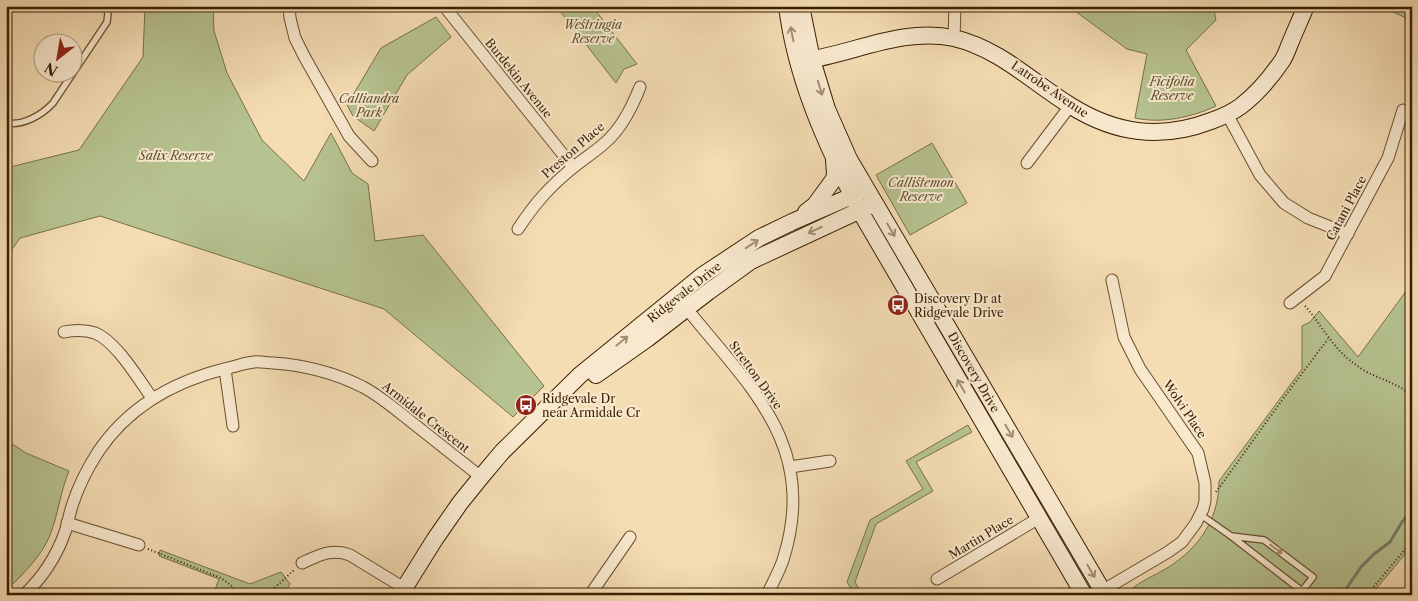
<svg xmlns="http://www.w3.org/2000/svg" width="1418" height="601" font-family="'Libre Caslon Text',serif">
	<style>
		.green { fill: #b6c290; stroke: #787048 }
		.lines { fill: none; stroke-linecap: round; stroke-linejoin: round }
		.stream { stroke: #747d6a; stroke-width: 3 }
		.lane-casing { stroke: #684e2d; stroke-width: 8 }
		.street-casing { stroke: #684e2d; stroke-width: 13 }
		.secondary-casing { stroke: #391f00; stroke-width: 18 }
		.path { stroke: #391f00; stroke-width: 2; stroke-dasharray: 1 2.5; stroke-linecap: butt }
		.lane { stroke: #f8e8ce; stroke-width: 5.5 }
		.street { stroke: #f8e8ce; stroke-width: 11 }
		.secondary { stroke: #f8e8ce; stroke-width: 16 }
		.oneway { stroke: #a28e71 }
		.labels { text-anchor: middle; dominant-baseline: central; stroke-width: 4; stroke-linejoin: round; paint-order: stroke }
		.park-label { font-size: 12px; font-style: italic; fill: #5e502b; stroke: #f8e8ce }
		.street-label { font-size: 12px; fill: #391f00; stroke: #f8e8ce }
		.poi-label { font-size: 12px; fill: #391f00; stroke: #f8e8ce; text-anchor: start }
	</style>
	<rect width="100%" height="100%" fill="#f4dcb3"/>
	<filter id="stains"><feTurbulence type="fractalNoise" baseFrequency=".004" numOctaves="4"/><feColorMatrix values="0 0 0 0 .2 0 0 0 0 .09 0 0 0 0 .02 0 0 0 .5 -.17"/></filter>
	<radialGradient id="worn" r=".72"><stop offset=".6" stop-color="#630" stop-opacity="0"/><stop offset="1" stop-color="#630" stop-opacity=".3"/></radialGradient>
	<g class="green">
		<path d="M145 6H213L214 31 227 73 262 140 304 181 331 133 352 173 368 184 375 241 423 235 544 386 513 417 384 309 100 216 20 238 6 258V168L79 150 143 57Z"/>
		<path d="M556 6H592L637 64 624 69 616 83Z"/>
		<path d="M1068 6H1213L1216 20 1186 50 1216 106C1192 117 1162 124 1135 118L1147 54 1127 49Z"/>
		<path d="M1388 6H1412V21L1387 9Z"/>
		<path d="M436 17 451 37 407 75 374 131 353 116 347 105 381 48Z"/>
		<path d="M932 143 967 203 910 235 876 175Z"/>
		<path d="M1412 283V546L1371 595H1127C1135 583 1150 578 1162 571 1196 552 1219 522 1219 481L1302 369V326L1310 322 1319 311 1358 357Z"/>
		<path d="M968 425 972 432 916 462 933 491 876 524 855 582 862 595H855L847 582 870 520 923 489 906 461Z"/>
		<path d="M6 440 26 453 69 471C60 493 58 515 50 535 42 556 21 576 6 591Z"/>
		<path d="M160 550 250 584 281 572 290 584 284 595H213L219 579 159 556Z"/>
	</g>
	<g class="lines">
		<path class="stream" d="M1342 595 1361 567 1374 554 1390 542 1402 522 1412 511"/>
		<g class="lane-casing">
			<g id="lane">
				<path d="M6 123C23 126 42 115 53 103L107 22 108 13 106 6"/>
				<path d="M1201 515 1231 536 1302 591 1313 577 1264 540 1231 536"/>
			</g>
		</g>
		<g class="street-casing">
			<g id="street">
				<path d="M289 6 290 18 295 38 304 56 349 136 372 161"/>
				<path d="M444 6 573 167"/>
				<path d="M954 38 955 6"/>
				<path d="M1227 114 1260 175 1284 203 1308 218 1348 234"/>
				<path d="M1027 163 1070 106"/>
				<path d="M518 229C535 203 550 186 575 166 586 157 601 148 611 137 624 123 633 105 640 87"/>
				<path d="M1290 303 1325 276 1388 158 1403 110"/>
				<path d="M683 304C748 386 820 444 783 560 779 572 772 584 767 595"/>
				<path d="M64 332C74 330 86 330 95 333 116 341 139 380 152 398"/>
				<path d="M225 369 233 426"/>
				<path d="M790 467 830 461"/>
				<path d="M67 523 139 545"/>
				<path d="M302 563C319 555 332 548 350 555L404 588"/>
				<path d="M937 579 1039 518"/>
				<path d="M24 595C42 578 57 555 65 532 68 524 69 515 72 506 78 487 87 469 98 452 128 407 173 382 224 369 234 367 244 363 254 362 260 361 267 363 273 363 304 365 335 373 363 387 380 396 395 409 409 420 433 439 457 458 481 477"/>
				<path d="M590 595 630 537"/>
				<path d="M1095 595 1168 552 1182 542 1196 523 1203 509 1205 501V483L1198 453 1140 369 1124 337 1112 280"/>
			</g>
		</g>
		<g class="secondary-casing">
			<g id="secondary">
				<path d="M787 6C796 80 827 146 860 211L1084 595"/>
				<path d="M801 6 812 60 827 109 849 159 1105 595"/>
				<path d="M803 61C853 54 902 27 954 38 1000 49 1032 82 1071 106 1116 134 1161 140 1211 121 1222 117 1232 113 1241 106 1257 94 1271 77 1282 61 1286 55 1288 48 1291 41 1296 29 1301 18 1306 6"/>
				<path d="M806 212 815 205 834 179 835 174 834 160"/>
				<path d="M596 375 647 339 708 292 751 261 869 206"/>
				<path d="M400 595 435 539 460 503 481 477 502 452 580 375 703 275 759 238 792 222 852 196 862 191"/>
			</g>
		</g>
		<g class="path">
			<path d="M1305 306C1321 324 1332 347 1352 362 1358 366 1365 372 1371 374 1386 381 1400 385 1412 396"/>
			<path d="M1216 492 1288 392 1328 339"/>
			<path d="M148 549 221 578 232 586 236 595"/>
			<path d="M267 595 295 569"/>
			<path d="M1367 595 1412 541"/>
		</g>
		<use href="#lane" class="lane"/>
		<use href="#street" class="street"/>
		<use href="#secondary" class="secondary"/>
	</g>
	<defs><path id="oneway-shaft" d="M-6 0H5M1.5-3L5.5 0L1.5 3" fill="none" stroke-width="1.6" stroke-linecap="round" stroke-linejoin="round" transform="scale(1.25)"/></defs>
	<g class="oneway">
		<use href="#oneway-shaft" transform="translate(792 34) rotate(-101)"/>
		<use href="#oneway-shaft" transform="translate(820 88) rotate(73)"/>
		<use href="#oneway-shaft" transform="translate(815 230) rotate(155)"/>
		<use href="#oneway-shaft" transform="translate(891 230) rotate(59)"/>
		<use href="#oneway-shaft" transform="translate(752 244) rotate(-33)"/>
		<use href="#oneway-shaft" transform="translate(622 341) rotate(-39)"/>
		<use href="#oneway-shaft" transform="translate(961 386) rotate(-120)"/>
		<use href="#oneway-shaft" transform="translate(1009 431) rotate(60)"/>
		<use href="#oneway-shaft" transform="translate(1276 549) rotate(37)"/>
		<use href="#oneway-shaft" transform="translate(1091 571) rotate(60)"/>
	</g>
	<defs>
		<g id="bus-disc" transform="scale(1.125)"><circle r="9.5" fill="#8f2418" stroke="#f8e8ce"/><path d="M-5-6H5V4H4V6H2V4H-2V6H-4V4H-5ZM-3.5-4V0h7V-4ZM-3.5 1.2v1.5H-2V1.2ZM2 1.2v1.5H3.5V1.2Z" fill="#fff"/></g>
	</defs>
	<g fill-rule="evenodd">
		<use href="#bus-disc" x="898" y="305"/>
		<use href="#bus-disc" x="526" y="405"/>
	</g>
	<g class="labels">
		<g class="park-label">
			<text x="593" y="24">Westringia<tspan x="593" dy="14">Reserve</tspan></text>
			<text x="1172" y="81">Ficifolia<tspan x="1172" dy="14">Reserve</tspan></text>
			<text x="369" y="98">Calliandra<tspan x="369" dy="14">Park</tspan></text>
			<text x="176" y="155">Salix Reserve</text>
			<text x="921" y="182">Callistemon<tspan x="921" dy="14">Reserve</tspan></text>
		</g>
		<g class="street-label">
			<text transform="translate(519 78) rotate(51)">Burdekin Avenue</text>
			<text transform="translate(1050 89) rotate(34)">Latrobe Avenue</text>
			<text transform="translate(573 150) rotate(-41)">Preston Place</text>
			<text transform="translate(1346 208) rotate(-62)">Catani Place</text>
			<text transform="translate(684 292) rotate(-38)">Ridgevale Drive</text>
			<text transform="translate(974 372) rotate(60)">Discovery Drive</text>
			<text transform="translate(756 375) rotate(54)">Stretton Drive</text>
			<text transform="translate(1185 409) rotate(56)">Wolvi Place</text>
			<text transform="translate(426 417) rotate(38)">Armidale Crescent</text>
			<text transform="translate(981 537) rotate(-31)">Martin Place</text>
		</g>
		<g class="poi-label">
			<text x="914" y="298">Discovery Dr at<tspan x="914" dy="14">Ridgevale Drive</tspan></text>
			<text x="542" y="398">Ridgevale Dr<tspan x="542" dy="14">near Armidale Cr</tspan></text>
		</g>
	</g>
	<rect width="1418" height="601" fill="none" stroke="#f4dcb3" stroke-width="25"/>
	<rect x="8" y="8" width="1403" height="586" fill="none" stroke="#391f00" stroke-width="2.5"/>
	<rect x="12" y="12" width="1393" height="576" fill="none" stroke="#391f00"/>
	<g transform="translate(58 58) rotate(211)"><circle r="24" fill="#f8e8ce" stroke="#ac987c"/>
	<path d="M0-4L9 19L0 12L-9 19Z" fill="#8f2418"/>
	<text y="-8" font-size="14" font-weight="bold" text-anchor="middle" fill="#391f00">N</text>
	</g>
	<rect width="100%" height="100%" filter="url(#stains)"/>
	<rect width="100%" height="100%" fill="url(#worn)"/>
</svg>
